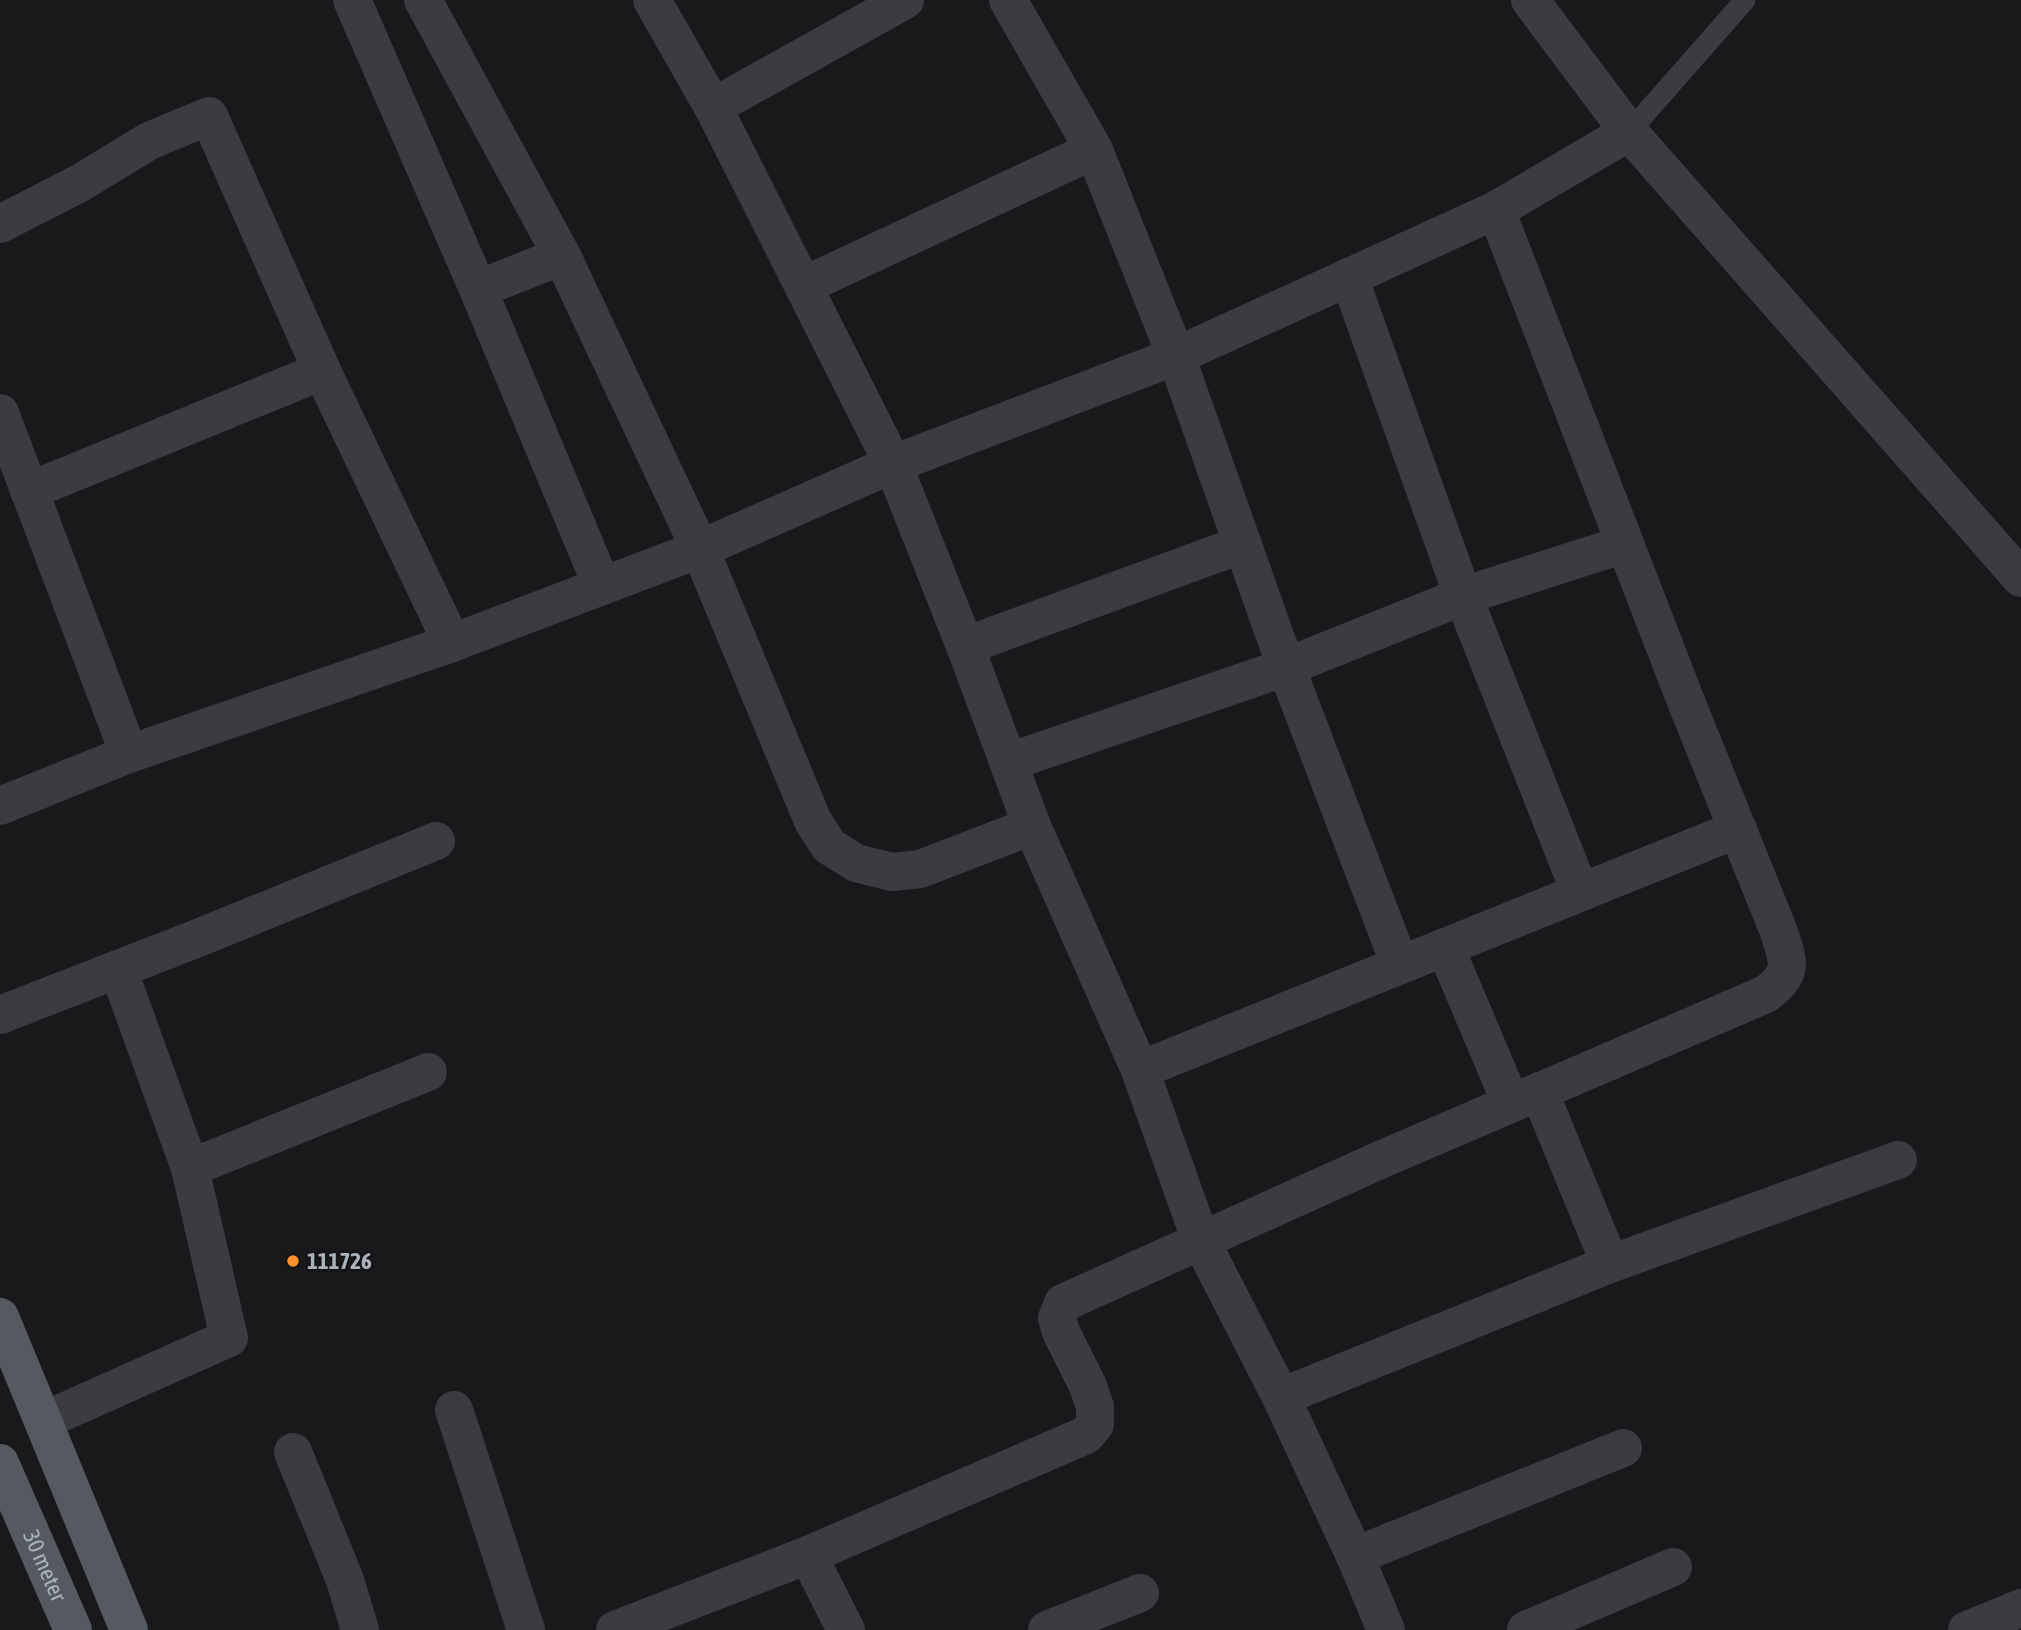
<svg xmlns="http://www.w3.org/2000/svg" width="2021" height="1630" font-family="'Asap Condensed',sans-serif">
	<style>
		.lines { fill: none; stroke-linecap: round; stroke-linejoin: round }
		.service { stroke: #3a3c41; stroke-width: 21 }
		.minor { stroke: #3a3c41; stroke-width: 38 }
		.primary { stroke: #555a60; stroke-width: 38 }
		.poi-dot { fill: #ff922e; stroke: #141417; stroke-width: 2.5 }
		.labels { text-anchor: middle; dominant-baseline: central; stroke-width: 5; stroke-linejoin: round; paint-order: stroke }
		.poi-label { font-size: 23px; font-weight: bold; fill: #aab3bc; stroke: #141417; text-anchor: start }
		.street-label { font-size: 23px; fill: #aab3bc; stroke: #141417 }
	</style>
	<rect width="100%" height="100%" fill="#19191c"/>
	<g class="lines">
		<path class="service" d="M1629 132 1745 0"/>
		<g class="minor">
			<path d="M352 0 478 289 602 586"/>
			<path d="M423 0 562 256 700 549 813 821 829 846 856 863 892 872 920 869 1032 826"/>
			<path d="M652 0 713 107 893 464 965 646 1032 826 1140 1070 1201 1241 1281 1397 1355 1556 1386 1630"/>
			<path d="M1008 0 1094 150 1176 356 1286 667 1400 965"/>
			<path d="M1530 0 1629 132 2021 578"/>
			<path d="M713 107 905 0"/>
			<path d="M0 224 80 183 149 141 209 116 322 371 452 643"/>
			<path d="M1349 277 1463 596 1580 892"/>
			<path d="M803 286 1094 150"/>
			<path d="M478 289 562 256"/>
			<path d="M0 413 129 754"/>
			<path d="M29 491 322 371"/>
			<path d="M965 646 1243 544"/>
			<path d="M1009 762 1286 667 1463 596 1625 544"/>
			<path d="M0 806 129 754 452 643 700 549 893 464 1176 356 1496 210 1629 132"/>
			<path d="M1445 947 1511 1103"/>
			<path d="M0 1015 198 938 436 841"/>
			<path d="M1140 1070 1738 829"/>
			<path d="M1539 1091 1610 1264"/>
			<path d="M190 1168 428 1072"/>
			<path d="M1281 1397 1610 1264 1898 1160"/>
			<path d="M454 1410 526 1630"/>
			<path d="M43 1421 229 1338 190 1168 118 969"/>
			<path d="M293 1452 345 1580 360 1630"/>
			<path d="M808 1555 846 1630"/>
			<path d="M1355 1556 1623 1448"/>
			<path d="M615 1630 808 1555 1086 1435 1095 1424V1407L1088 1386 1061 1332 1057 1318 1063 1303 1380 1160 1766 994C1794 972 1789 964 1779 932L1687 704 1496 210"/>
			<path d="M1047 1630 1140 1593"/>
			<path d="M1526 1630 1673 1567"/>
			<path d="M1967 1630 2021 1608"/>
		</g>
		<g class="primary">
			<path d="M0 1317 129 1630"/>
			<path id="s1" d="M0 1463 73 1630"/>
		</g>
	</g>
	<circle class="poi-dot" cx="293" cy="1261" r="7"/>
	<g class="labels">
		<g class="poi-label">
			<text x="307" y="1261">111726</text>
		</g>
		<g class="street-label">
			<text stroke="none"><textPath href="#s1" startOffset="112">30 meter</textPath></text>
		</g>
	</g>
</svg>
